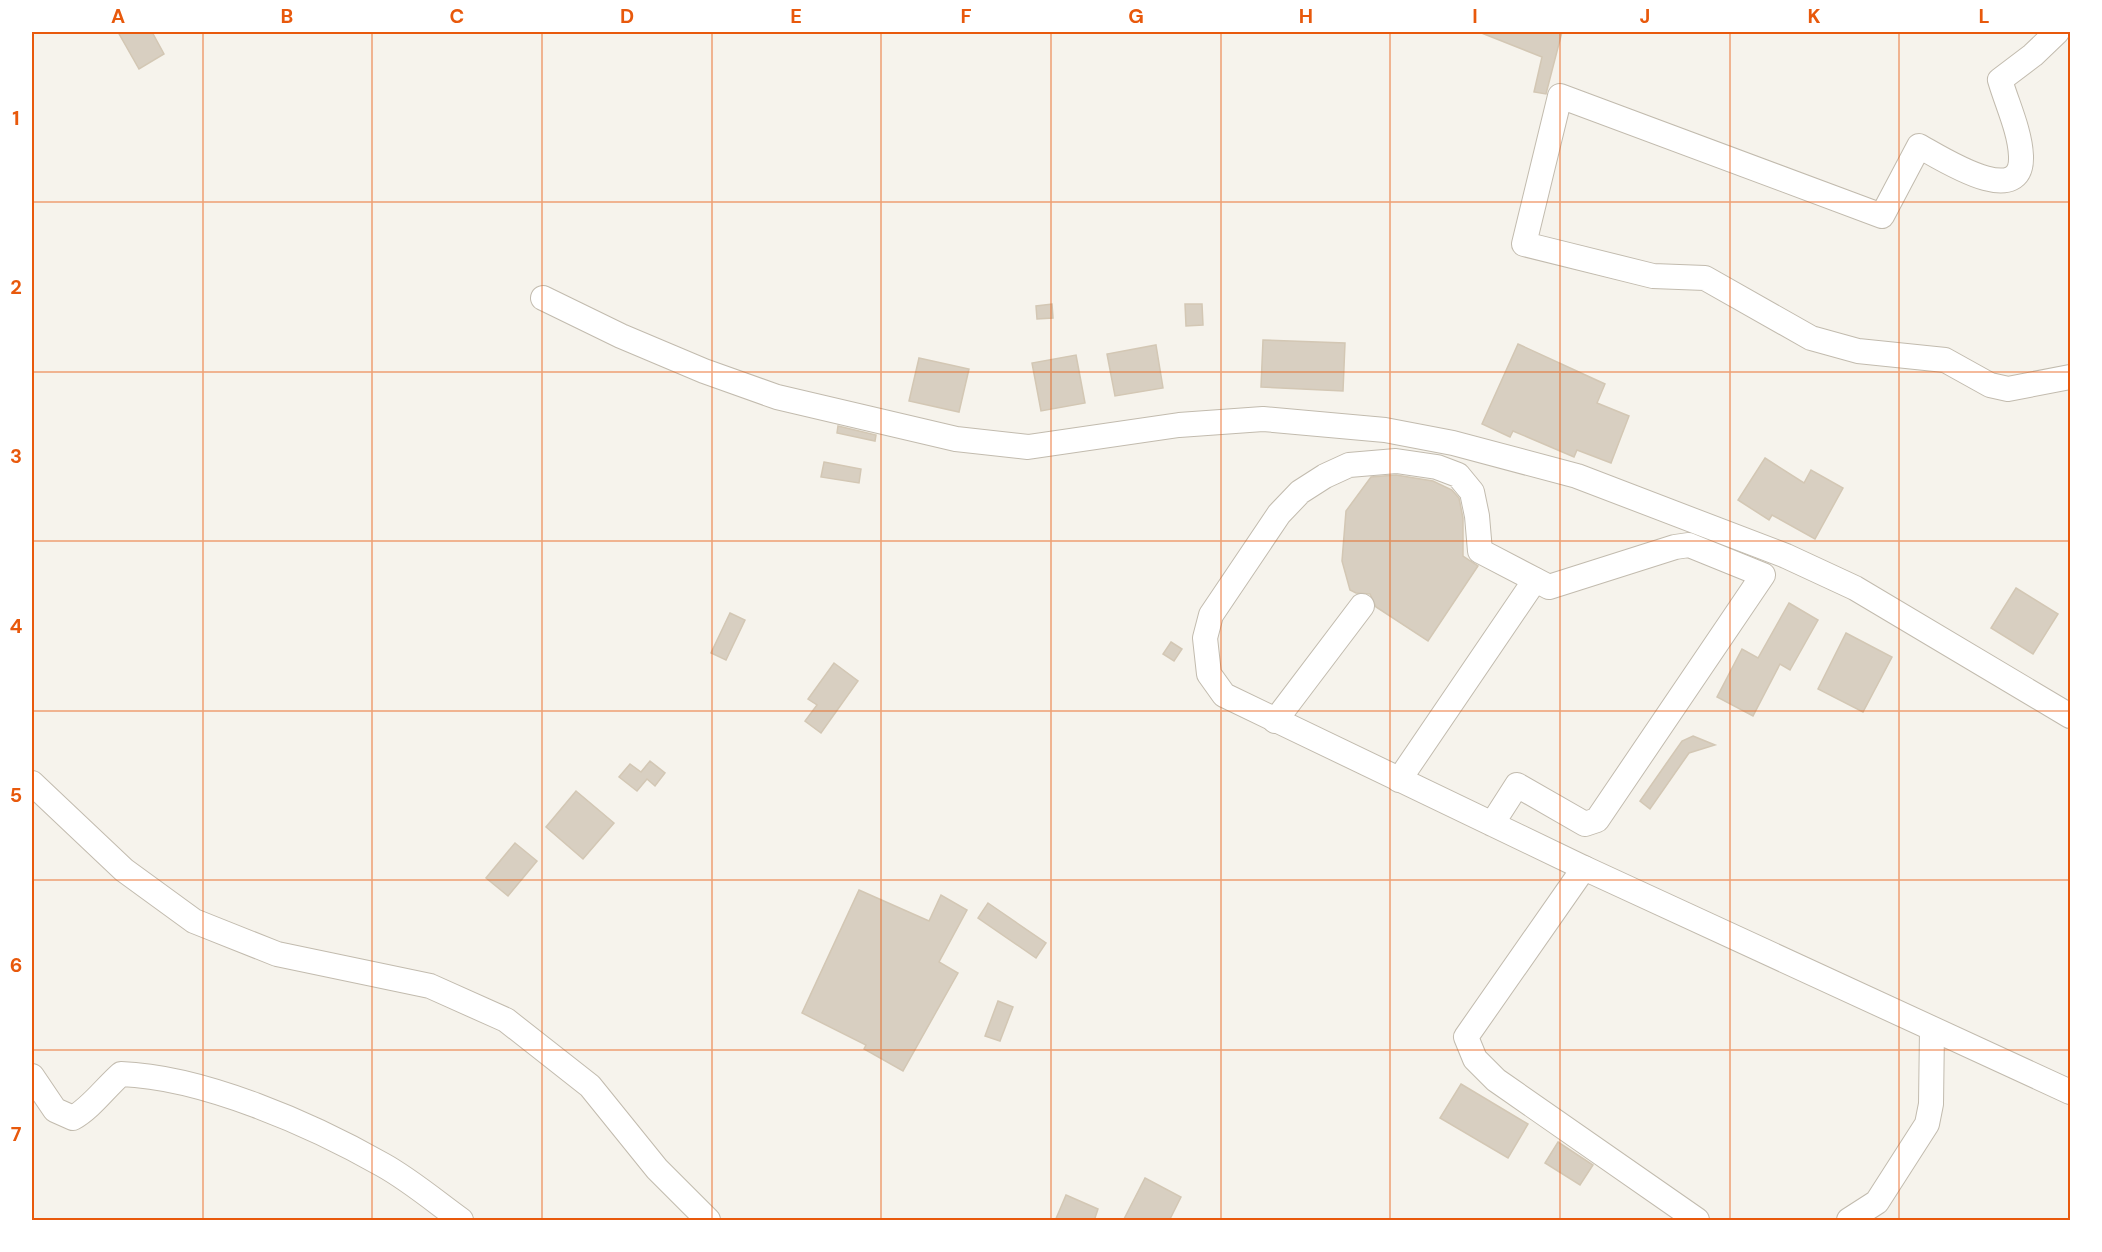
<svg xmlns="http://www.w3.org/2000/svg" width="2102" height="1252" font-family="'DM Sans',sans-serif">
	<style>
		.building { fill: #d8cfc1; stroke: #d3c7b4; stroke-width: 1.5 }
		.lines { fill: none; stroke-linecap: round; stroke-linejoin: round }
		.minor-casing { stroke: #c2bbae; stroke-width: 26 }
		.minor { stroke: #fff; stroke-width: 24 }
		.grid { fill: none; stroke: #e8590c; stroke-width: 1.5; stroke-opacity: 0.55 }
		.neatline { fill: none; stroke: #e8590c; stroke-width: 2 }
		.grid-label { font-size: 20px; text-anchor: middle; font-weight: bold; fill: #e8590c }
	</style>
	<rect width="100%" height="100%" fill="#f6f3ec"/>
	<g class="building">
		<path d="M118 32H152L164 54 139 69Z"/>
		<path d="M1479 32H1562L1546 94 1534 92 1542 57Z"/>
		<path d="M1052 304 1053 318 1037 319 1036 306Z"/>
		<path d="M1185 304H1202L1203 325 1186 326Z"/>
		<path d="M1263 340 1345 343 1343 391 1261 387Z"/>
		<path d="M1518 344 1605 384 1597 403 1629 416 1611 463 1577 450 1574 457 1513 431 1510 437 1482 424Z"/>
		<path d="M1156 345 1163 388 1115 396 1107 354Z"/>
		<path d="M1076 355 1085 403 1041 411 1032 363Z"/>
		<path d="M919 358 969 369 959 412 909 401Z"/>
		<path d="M838 426 876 435 875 441 837 433Z"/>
		<path d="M1765 458 1804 483 1811 470 1843 488 1815 539 1772 515 1769 520 1738 500Z"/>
		<path d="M824 462 861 469 859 483 821 477Z"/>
		<path d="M1396 475 1433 481 1452 490 1459 498 1463 518V556L1478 566 1428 641 1376 607 1370 594 1356 593 1350 590 1342 561 1346 511 1371 477Z"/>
		<path d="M2016 588 2058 614 2033 654 1991 628Z"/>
		<path d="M1789 603 1818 620 1790 670 1780 664 1753 716 1717 697 1742 649 1758 658Z"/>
		<path d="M730 613 745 620 726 660 711 653Z"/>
		<path d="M1846 633 1892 657 1863 712 1818 689Z"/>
		<path d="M1171 642 1182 649 1174 661 1163 654Z"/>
		<path d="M834 663 858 681 821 733 805 721 817 705 808 699Z"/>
		<path d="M1693 736 1715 745 1689 753 1650 809 1640 801 1682 741Z"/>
		<path d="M650 761 665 773 655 786 647 779 637 791 619 777 630 764 641 772Z"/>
		<path d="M576 791 614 823 583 859 546 827Z"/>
		<path d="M515 843 537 861 508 896 486 878Z"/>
		<path d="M859 890 929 921 941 895 967 910 939 962 958 973 903 1071 864 1049 866 1045 802 1013Z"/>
		<path d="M988 903 1046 943 1036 958 978 918Z"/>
		<path d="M998 1001 1013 1007 1000 1041 985 1036Z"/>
		<path d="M1461 1084 1528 1124 1508 1158 1440 1118Z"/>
		<path d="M1558 1142 1593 1165 1580 1185 1545 1163Z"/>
		<path d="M1145 1178 1181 1197 1169 1221H1123Z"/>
		<path d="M1066 1195 1098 1209 1094 1221H1055Z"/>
	</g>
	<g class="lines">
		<g class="minor-casing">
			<g id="minor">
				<path d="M2057 32 2033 55 2000 80C2007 104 2020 131 2021 156 2023 212 1938 156 1919 146L1882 216 1560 96 1524 244 1653 276 1705 278 1811 338 1858 351 1945 360 1990 385 2008 389 2070 377"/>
				<path d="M543 298 621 336 704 371 777 397 956 439 1028 447 1179 425 1263 419 1385 430 1453 443 1577 476 1786 556 1855 588 2070 716"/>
				<path d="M1275 721 1362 606"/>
				<path d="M1399 780 1535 580"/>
				<path d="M32 783 124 870 194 921 277 954 430 986 506 1020 590 1086 657 1169 708 1220"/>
				<path d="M1492 824 1517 785 1585 824 1597 820 1763 575 1689 545 1675 547 1549 587 1480 551 1477 516 1472 492 1458 475 1437 467 1396 461 1349 465 1325 476 1300 492 1279 514 1211 615 1205 638 1209 674 1224 695 1584 868"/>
				<path d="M32 1076 55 1110 73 1118C91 1108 105 1088 121 1074 203 1077 311 1124 383 1165 410 1180 436 1202 461 1220"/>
				<path d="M1697 1220 1496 1080 1475 1059 1466 1037 1584 868 2070 1092"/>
				<path d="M1849 1220 1877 1202 1927 1124 1931 1104 1932 1030"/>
			</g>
		</g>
		<use href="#minor" class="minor"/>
	</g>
	<path class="grid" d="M203 32V1220M372 32V1220M542 32V1220M712 32V1220M881 32V1220M1051 32V1220M1221 32V1220M1390 32V1220M1560 32V1220M1730 32V1220M1899 32V1220M32 202H2070M32 372H2070M32 541H2070M32 711H2070M32 880H2070M32 1050H2070"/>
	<rect width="2102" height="1252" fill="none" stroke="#ffffff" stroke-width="66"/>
	<rect x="33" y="33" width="2036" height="1186" class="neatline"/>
	<g class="grid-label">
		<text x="118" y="23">A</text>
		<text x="287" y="23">B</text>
		<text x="457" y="23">C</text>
		<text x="627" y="23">D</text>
		<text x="796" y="23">E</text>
		<text x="966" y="23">F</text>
		<text x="1136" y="23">G</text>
		<text x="1306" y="23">H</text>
		<text x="1475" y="23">I</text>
		<text x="1645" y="23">J</text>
		<text x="1814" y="23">K</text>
		<text x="1984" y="23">L</text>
		<text x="16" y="125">1</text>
		<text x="16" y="294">2</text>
		<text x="16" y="463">3</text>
		<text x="16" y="633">4</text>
		<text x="16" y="802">5</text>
		<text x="16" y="972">6</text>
		<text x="16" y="1141">7</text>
	</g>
</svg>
